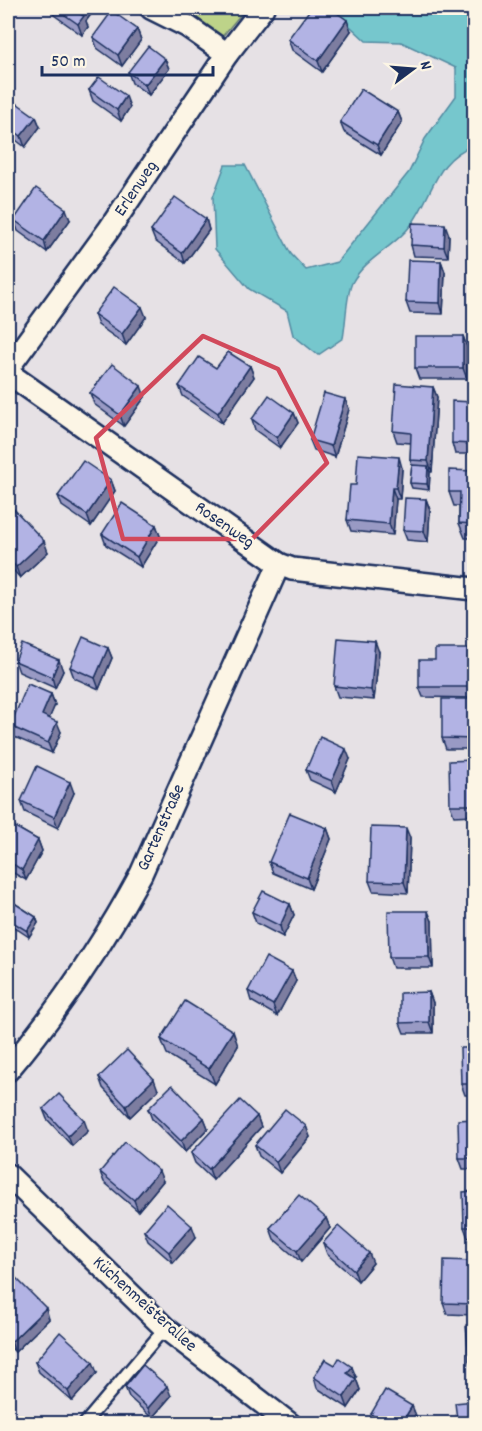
<svg xmlns="http://www.w3.org/2000/svg" width="482" height="1431" font-family="Dekko,sans-serif">
	<style>
		.green { fill: #bdd389; stroke: #6c8174; stroke-width: 1.5 }
		.water { fill: #76c7cd; stroke: #528aa1; stroke-width: 1.5 }
		.lines { fill: none; stroke-linecap: round; stroke-linejoin: round }
		.lane-casing { stroke: #1b2f5e; stroke-width: 15 }
		.street-casing { stroke: #1b2f5e; stroke-width: 26 }
		.lane { stroke: #fcf5e5; stroke-width: 10 }
		.street { stroke: #fcf5e5; stroke-width: 21 }
		.wall { fill: #999ac4; stroke: #1b2f5e; stroke-width: 1.5 }
		.shaded-wall { fill: #7d7da0; stroke: #1b2f5e; stroke-width: 1.5 }
		.building { fill: #b2b3e4; stroke: #1b2f5e; stroke-width: 1.5 }
		.marked { fill: none; stroke: #d1495b; stroke-width: 4.5; stroke-linejoin: round }
		.labels { text-anchor: middle; dominant-baseline: central; stroke-width: 5; stroke-linejoin: round; paint-order: stroke }
		.street-label { font-size: 18px; fill: #1b2f5e; stroke: #fcf5e5 }
	</style>
	<rect width="100%" height="100%" fill="#e6e1e5"/>
	<filter id="ink" filterUnits="userSpaceOnUse"><feTurbulence type="fractalNoise" baseFrequency=".0167" numOctaves="2"/><feDisplacementMap in="SourceGraphic" scale="12" xChannelSelector="R" yChannelSelector="G"/><feConvolveMatrix kernelMatrix="1 2 1 2 8 2 1 2 1" color-interpolation-filters="sRGB"/></filter>
	<g filter="url(#ink)">
		<path class="green" d="M165 8H246L216 44Z"/>
		<path class="water" d="M339 8H474V145C434 160 434 194 411 225 395 247 365 258 352 283 346 295 346 324 343 338L318 355 293 335 287 311 249 289 215 249 213 197 225 165H245L291 254 306 270 337 262 409 172 425 139 456 96V68L401 42 366 41 337 14Z"/>
		<g class="lines">
			<g class="lane-casing">
				<path id="lane" d="M84 1424 165 1328"/>
			</g>
			<g class="street-casing">
				<g id="street">
					<path d="M151 8 187 26 227 54"/>
					<path d="M8 368 108 231 227 54 263 8"/>
					<path d="M8 373 279 564 292 569 474 589"/>
					<path d="M8 1070C59 1010 103 944 141 874L279 564"/>
					<path d="M8 1175 165 1328 290 1424"/>
				</g>
			</g>
			<use href="#lane" class="lane"/>
			<use href="#street" class="street"/>
		</g>
		<g class="wall">
			<path d="M51 8H89L92 13 86 21 88 27 82 35 54 15Z"/>
			<path d="M137 29 141 40 122 66 97 48 93 37Z"/>
			<path d="M351 31 322 72 292 50 288 39Z"/>
			<path d="M165 59 169 69 149 95 132 83 128 72Z"/>
			<path d="M89 90 130 107 121 121 93 101Z"/>
			<path d="M8 103 36 117 40 127 25 147 8 134Z"/>
			<path d="M398 112 402 122 381 155 344 132 340 122Z"/>
			<path d="M206 219 209 230 185 263 155 241 151 231Z"/>
			<path d="M14 220H70L47 252 18 231Z"/>
			<path d="M449 235 448 257 414 256 411 245Z"/>
			<path d="M441 261 445 272 443 314 410 313 406 302Z"/>
			<path d="M94 314 146 317 126 345 98 325Z"/>
			<path d="M463 336 467 347V379H419L415 368Z"/>
			<path d="M250 366 254 377 222 423 183 396 179 386Z"/>
			<path d="M433 387 437 397 432 472H430L429 490 412 488 410 483 412 465 410 460 411 443 397 442 393 431Z"/>
			<path d="M90 393 145 397 124 426 94 404Z"/>
			<path d="M474 402V454H455L452 443Z"/>
			<path d="M349 409 335 457 314 450 310 440Z"/>
			<path d="M294 413 298 423 280 448 255 430 252 419Z"/>
			<path d="M402 468 400 499H396L393 535 351 531 347 520 356 485Z"/>
			<path d="M474 471V538H465L459 523V506H454L449 492Z"/>
			<path d="M111 480 115 491 91 526 62 506 58 496Z"/>
			<path d="M426 499 430 510 428 542 407 540 403 530Z"/>
			<path d="M8 509 48 552 20 578 8 564Z"/>
			<path d="M156 525 160 536 141 567 106 545 102 534Z"/>
			<path d="M108 648 112 658 99 689 74 678 70 667Z"/>
			<path d="M474 649V698L423 697 419 687 435 660Z"/>
			<path d="M379 652 374 700 338 697 334 686Z"/>
			<path d="M15 661 63 671 55 688 19 672Z"/>
			<path d="M51 694 55 705 49 718 61 732 52 753 14 737 10 726Z"/>
			<path d="M474 699V749H446L442 738Z"/>
			<path d="M350 759 336 792 310 780 306 770Z"/>
			<path d="M474 760V815L454 816 450 805Z"/>
			<path d="M74 793 58 828 25 812 21 801Z"/>
			<path d="M8 823 38 840 42 851 26 880 8 870Z"/>
			<path d="M327 828 331 839 311 889 273 873 269 862Z"/>
			<path d="M410 838 408 893 373 891 369 881Z"/>
			<path d="M474 873V908H473L469 897Z"/>
			<path d="M8 899 36 917 38 923 29 937 8 923Z"/>
			<path d="M290 904 294 915 283 937 256 923 252 912Z"/>
			<path d="M432 921 433 968H393L389 957Z"/>
			<path d="M292 971 296 981 277 1016 251 1001 248 991Z"/>
			<path d="M429 992 433 1003V1033H404L400 1023Z"/>
			<path d="M161 1039 238 1046 215 1084 167 1054Z"/>
			<path d="M474 1048V1095H465L461 1084Z"/>
			<path d="M99 1077 158 1090 130 1117 103 1088Z"/>
			<path d="M43 1109 88 1131 72 1146 47 1119Z"/>
			<path d="M148 1109 204 1118 208 1128 185 1152 152 1119Z"/>
			<path d="M257 1116 261 1127 213 1180 195 1163 191 1153Z"/>
			<path d="M474 1119V1169H463L459 1158Z"/>
			<path d="M306 1126 310 1137 280 1173 259 1156 255 1145Z"/>
			<path d="M100 1172 163 1181 138 1211 104 1182Z"/>
			<path d="M474 1191V1237L468 1238 464 1227Z"/>
			<path d="M326 1218 330 1228 301 1262 274 1239 270 1228Z"/>
			<path d="M144 1231 196 1237 173 1263 148 1241Z"/>
			<path d="M323 1243 373 1263 358 1281 327 1254Z"/>
			<path d="M474 1261V1315L447 1314 443 1303Z"/>
			<path d="M8 1287 49 1319 15 1352 8 1345Z"/>
			<path d="M474 1325V1371H472L469 1360Z"/>
			<path d="M35 1362 97 1373 72 1401 39 1372Z"/>
			<path d="M314 1377H356L355 1378 356 1379 360 1390 348 1408 317 1388Z"/>
			<path d="M125 1387 171 1396 152 1418 129 1397Z"/>
			<path d="M474 1401V1424H458L457 1419Z"/>
			<path d="M412 1406 416 1416 412 1424H374L371 1414Z"/>
		</g>
		<g class="shaded-wall">
			<path d="M84 8H89L92 13 86 21 88 27 82 35 78 24 80 14Z"/>
			<path d="M347 20 351 31 322 72 318 61Z"/>
			<path d="M137 29 141 40 122 66 118 55Z"/>
			<path d="M165 59 169 69 149 95 145 85Z"/>
			<path d="M126 96 130 107 121 121 117 110Z"/>
			<path d="M398 112 402 122 381 155 377 145Z"/>
			<path d="M36 117 40 127 25 147 21 136Z"/>
			<path d="M66 209 70 220 47 252 44 241Z"/>
			<path d="M206 219 209 230 185 263 182 253Z"/>
			<path d="M445 224 449 235 448 257 444 247Z"/>
			<path d="M441 261 445 272 443 314 440 303Z"/>
			<path d="M142 307 146 317 126 345 122 334Z"/>
			<path d="M463 336 467 347V379L463 368Z"/>
			<path d="M250 366 254 377 222 423 218 413Z"/>
			<path d="M141 386 145 397 124 426 120 415Z"/>
			<path d="M433 387 437 397 432 472 428 461Z"/>
			<path d="M345 399 349 409 335 457 331 446Z"/>
			<path d="M294 413 298 423 280 448 277 438Z"/>
			<path d="M399 457 402 468 400 499 396 488Z"/>
			<path d="M428 466 430 472 429 490 427 484Z"/>
			<path d="M111 480 115 491 91 526 87 515Z"/>
			<path d="M392 488 396 499 393 535 389 524Z"/>
			<path d="M426 499 430 510 428 542 424 531Z"/>
			<path d="M156 525 160 536 141 567 137 557Z"/>
			<path d="M44 541 48 552 20 578 16 567Z"/>
			<path d="M375 641 379 652 374 700 371 690Z"/>
			<path d="M108 648 112 658 99 689 95 678Z"/>
			<path d="M59 660 63 671 55 688 52 677Z"/>
			<path d="M51 694 55 705 46 726 42 715Z"/>
			<path d="M57 722 61 732 52 753 48 743Z"/>
			<path d="M346 749 350 759 336 792 332 781Z"/>
			<path d="M70 782 74 793 58 828 54 817Z"/>
			<path d="M327 828 331 839 311 889 307 878Z"/>
			<path d="M406 828 410 838 408 893 404 882Z"/>
			<path d="M38 840 42 851 26 880 22 870Z"/>
			<path d="M290 904 294 915 283 937 280 926Z"/>
			<path d="M428 911 432 921 433 968 429 957Z"/>
			<path d="M36 917 38 923 29 937 27 931Z"/>
			<path d="M292 971 296 981 277 1016 273 1005Z"/>
			<path d="M429 992 433 1003V1033L429 1022Z"/>
			<path d="M233 1031 238 1046 215 1084 209 1069Z"/>
			<path d="M154 1079 158 1090 130 1117 126 1106Z"/>
			<path d="M257 1116 261 1127 213 1180 209 1169Z"/>
			<path d="M204 1118 208 1128 185 1152 181 1141Z"/>
			<path d="M84 1120 88 1131 72 1146 68 1136Z"/>
			<path d="M306 1126 310 1137 280 1173 276 1162Z"/>
			<path d="M159 1171 163 1181 138 1211 134 1200Z"/>
			<path d="M326 1218 330 1228 301 1262 297 1251Z"/>
			<path d="M192 1226 196 1237 173 1263 169 1252Z"/>
			<path d="M369 1253 373 1263 358 1281 354 1270Z"/>
			<path d="M46 1308 49 1319 15 1352 11 1342Z"/>
			<path d="M93 1362 97 1373 72 1401 68 1391Z"/>
			<path d="M352 1367 356 1377 351 1384 347 1373Z"/>
			<path d="M356 1379 360 1390 348 1408 344 1397Z"/>
			<path d="M167 1386 171 1396 152 1418 148 1408Z"/>
			<path d="M412 1406 416 1416 412 1424H401Z"/>
		</g>
		<g class="building">
			<path d="M55 8H84L80 14 84 16 78 24Z"/>
			<path d="M311 8H330L347 20 318 61 288 39Z"/>
			<path d="M112 11 137 29 118 55 93 37Z"/>
			<path d="M148 46 165 59 145 85 128 72Z"/>
			<path d="M99 77 126 96 117 110 89 90Z"/>
			<path d="M361 89 398 112 377 145 340 122Z"/>
			<path d="M11 99 36 117 21 136 8 126V103Z"/>
			<path d="M36 188 66 209 44 241 14 220Z"/>
			<path d="M175 197 206 219 182 253 151 231Z"/>
			<path d="M412 223 445 224 444 247 411 245Z"/>
			<path d="M408 260 441 261 440 303 406 302Z"/>
			<path d="M114 287 142 307 122 334 94 314Z"/>
			<rect x="415" y="336" width="48" height="32"/>
			<path d="M228 352 250 366 218 413 179 386 199 357 216 368Z"/>
			<path d="M112 364 141 386 120 415 90 393Z"/>
			<path d="M396 384 433 387 428 461 410 460 411 433 393 431Z"/>
			<path d="M324 393 345 399 331 446 310 440Z"/>
			<path d="M269 395 294 413 277 438 252 419Z"/>
			<path d="M452 401 474 402V444L452 443Z"/>
			<path d="M358 454 399 457 396 488H392L389 524 347 520 350 485H356Z"/>
			<path d="M83 461 111 480 87 515 58 496Z"/>
			<path d="M412 465 428 466 427 484 410 483Z"/>
			<path d="M449 470 474 471V524L459 523 460 492H449Z"/>
			<path d="M405 498 426 499 424 531 403 530Z"/>
			<path d="M122 503 156 525 137 557 102 534Z"/>
			<path d="M11 506 44 541 16 567 8 558V509Z"/>
			<path d="M83 637 108 648 95 678 70 667Z"/>
			<path d="M338 638 375 641 371 690 334 686Z"/>
			<path d="M22 644 59 660 52 677 15 661Z"/>
			<path d="M435 649H474V687H419V660H435Z"/>
			<path d="M28 684 51 694 42 715 57 722 48 743 10 726Z"/>
			<path d="M442 699H474V739L442 738Z"/>
			<path d="M320 737 346 749 332 781 306 770Z"/>
			<path d="M474 760V805H450L449 761Z"/>
			<path d="M37 766 70 782 54 817 21 801Z"/>
			<path d="M290 813 327 828 307 878 269 862Z"/>
			<path d="M8 823 38 840 22 870 8 861Z"/>
			<path d="M371 827 406 828 404 882 369 881Z"/>
			<path d="M470 873H474V897H469Z"/>
			<path d="M263 891 290 904 280 926 252 912Z"/>
			<path d="M8 899 36 917 27 931 8 919Z"/>
			<path d="M388 911H428L429 957H389Z"/>
			<path d="M266 957 292 971 273 1005 248 991Z"/>
			<path d="M429 992V1022L400 1023V993Z"/>
			<path d="M185 1001 233 1031 209 1069 161 1039Z"/>
			<path d="M460 1048H474V1084H461Z"/>
			<path d="M127 1050 154 1079 126 1106 99 1077Z"/>
			<path d="M172 1085 204 1118 181 1141 148 1109Z"/>
			<path d="M59 1094 84 1120 68 1136 43 1109Z"/>
			<path d="M240 1100 257 1116 209 1169 191 1153Z"/>
			<path d="M285 1109 306 1126 276 1162 255 1145Z"/>
			<path d="M474 1119V1158H459L458 1120Z"/>
			<path d="M125 1142 159 1171 134 1200 100 1172Z"/>
			<path d="M474 1191V1227H464L463 1192Z"/>
			<path d="M299 1195 326 1218 297 1251 270 1228Z"/>
			<path d="M167 1204 192 1226 169 1252 144 1231Z"/>
			<path d="M338 1226 369 1253 354 1270 323 1243Z"/>
			<path d="M444 1260 474 1261V1304L443 1303Z"/>
			<path d="M16 1278 46 1308 11 1342 8 1338V1287Z"/>
			<path d="M466 1325H474V1360H469Z"/>
			<path d="M60 1332 93 1362 68 1391 35 1362Z"/>
			<path d="M339 1358 352 1367 347 1373 356 1379 344 1397 314 1377 325 1359 335 1365Z"/>
			<path d="M143 1365 167 1386 148 1408 125 1387Z"/>
			<path d="M385 1390 412 1406 401 1424H386L371 1414Z"/>
			<path d="M474 1401V1418H473L474 1424H463L462 1419H457L455 1403Z"/>
			<path d="M191 1416 199 1424H184Z"/>
		</g>
	</g>
	<path class="marked" d="M203 336 278 369 327 463 252 539H123L96 438Z"/>
	<g class="labels">
		<g class="street-label">
			<text transform="translate(137 189) rotate(-56)">Erlenweg</text>
			<text transform="translate(224 526) rotate(35)">Rosenweg</text>
			<text transform="translate(162 828) rotate(-66)">Gartenstraße</text>
			<text transform="translate(144 1305) rotate(42)">Küchenmeisterallee</text>
		</g>
	</g>
	<rect width="482" height="1431" fill="none" stroke="#fcf5e5" stroke-width="30"/>
	<rect x="15" y="15" width="452" height="1401" fill="none" stroke="#1b2f5e" stroke-width="2" filter="url(#ink)"/>
	<g transform="translate(413 69) rotate(74)" stroke="#fcf5e5" stroke-width="4.5" paint-order="stroke">
	<path d="M0-4.5L10 22L0 15L-10 22Z" fill="#1b2f5e"/>
	<text y="-9" font-size="16" font-weight="bold" text-anchor="middle" fill="#1b2f5e">N</text>
	</g>
	<path d="M42 66v9h171v-9" fill="none" stroke="#1b2f5e" stroke-width="3"/>
	<text x="51" y="66" font-size="18" fill="#1b2f5e" stroke="#fcf5e5" stroke-width="4.5" paint-order="stroke">50 m</text>
</svg>
